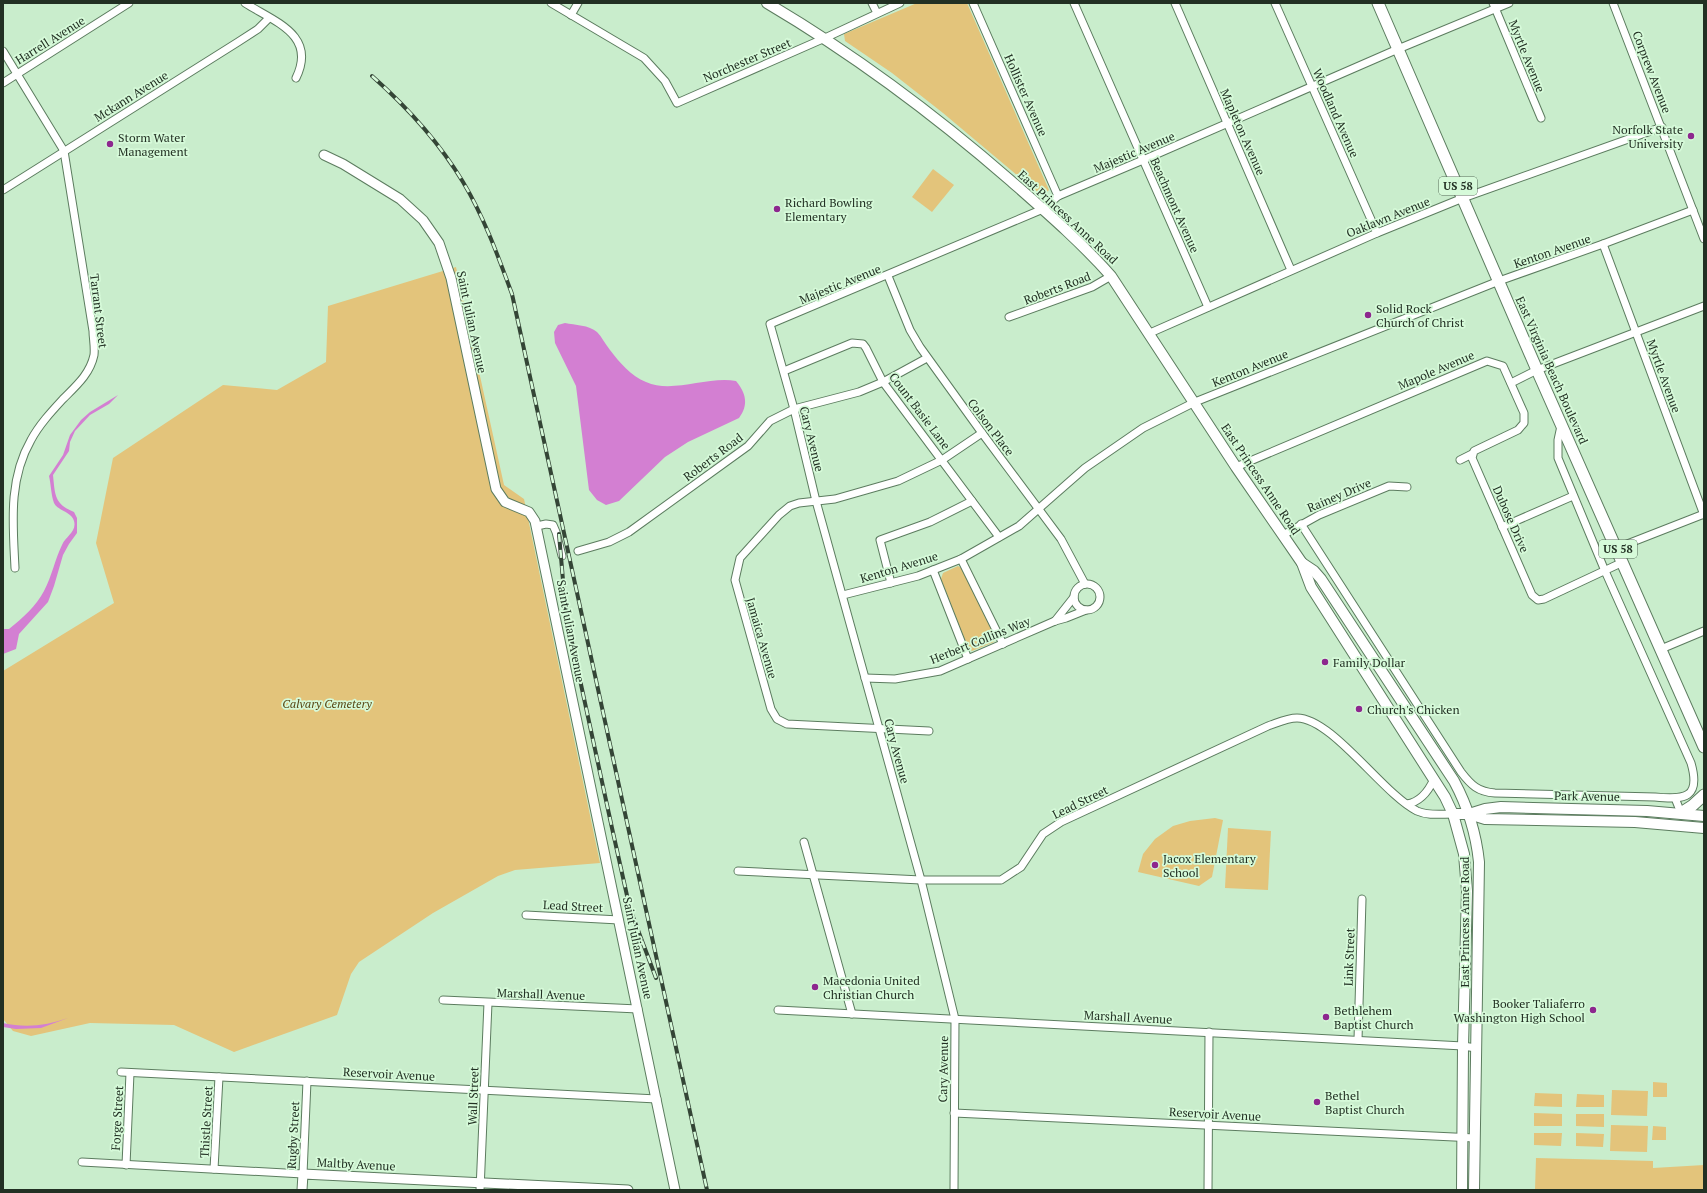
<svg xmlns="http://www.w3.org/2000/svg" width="1707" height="1193" font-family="'PT Serif',serif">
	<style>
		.green { fill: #e3c47b }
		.water { fill: #d37fd2 }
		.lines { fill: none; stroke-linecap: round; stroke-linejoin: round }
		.minor-casing { stroke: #5c7c5f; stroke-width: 9 }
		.tertiary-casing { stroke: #5c7c5f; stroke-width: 11 }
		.secondary-casing { stroke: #5c7c5f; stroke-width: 12 }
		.primary-casing { stroke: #5c7c5f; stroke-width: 13 }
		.minor { stroke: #fff; stroke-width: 7 }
		.tertiary { stroke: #fff; stroke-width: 9 }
		.secondary { stroke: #fff; stroke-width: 10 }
		.primary { stroke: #fff; stroke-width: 11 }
		.rail-casing { stroke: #344536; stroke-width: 4 }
		.rail { stroke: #d6fad9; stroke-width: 2.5; stroke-dasharray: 8; stroke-linecap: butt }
		.poi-dot { fill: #8d278e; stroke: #d6fad9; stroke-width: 1.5 }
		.labels { text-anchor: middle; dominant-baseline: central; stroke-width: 3.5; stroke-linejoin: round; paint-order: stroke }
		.shield { fill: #d6fad9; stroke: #586d5a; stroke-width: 1 }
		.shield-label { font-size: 11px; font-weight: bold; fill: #223023 }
		.street-label { font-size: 12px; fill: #223023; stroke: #d6fad9 }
		.poi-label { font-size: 12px; fill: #223023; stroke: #d6fad9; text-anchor: start }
		.park-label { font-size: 12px; font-style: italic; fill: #584513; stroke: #d6fad9 }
	</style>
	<rect width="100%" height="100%" fill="#c9edcc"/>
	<g class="green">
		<path d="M917 3H967L1049 190 1042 196 943 113 892 73 845 41 844 34Z"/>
		<path d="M933 169 954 185 932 212 912 197Z"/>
		<path d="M456 267 504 485 524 499 600 863 515 870 498 876 433 913 359 962 351 974 337 1015 234 1052 174 1025 90 1023 31 1036 13 1031 3 1019V671L114 603 96 543 113 458 223 385 277 390 326 362 328 306Z"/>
		<path d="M958 566 964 570 995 636 994 642 972 651 968 648 941 579 943 573Z"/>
		<path d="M1215 818 1223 820 1212 877 1199 886 1138 872 1143 854 1155 839 1173 826 1190 821Z"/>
		<path d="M1228 828 1271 831 1268 890 1225 888Z"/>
		<path d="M1653 1082 1667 1083V1097H1653Z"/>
		<path d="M1612 1090 1648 1091 1647 1116 1611 1115Z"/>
		<path d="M1535 1093 1562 1094V1107L1534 1106Z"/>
		<path d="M1577 1094 1604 1095V1107H1576Z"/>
		<path d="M1534 1113 1562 1114V1126H1534Z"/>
		<path d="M1576 1114H1604V1127L1576 1126Z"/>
		<path d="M1611 1125 1648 1126 1647 1152 1610 1151Z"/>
		<path d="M1653 1126 1666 1127V1140H1652Z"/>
		<path d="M1534 1133H1562L1561 1146 1534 1145Z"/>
		<path d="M1576 1133 1604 1134 1603 1147 1576 1146Z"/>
		<path d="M1536 1158 1653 1161V1168L1704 1165V1190H1535Z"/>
	</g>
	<g class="water">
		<path d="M565 323C575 325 589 325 597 332 602 337 605 344 610 350 619 362 631 376 646 382 672 394 707 376 736 381 746 393 749 405 739 418L688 442 665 457 619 501 606 505 597 500 589 490 576 386 555 343 554 332 558 325Z"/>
		<path d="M118 395 109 404 90 415 75 431 70 442 69 451 53 475C55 494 54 504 74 512L77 518V533L69 544 63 555 54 586 48 602 19 634 16 649 3 654V629H9C23 618 36 606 44 591 52 576 55 559 62 545 66 536 77 532 74 521 72 512 58 511 54 503 51 495 51 484 49 476L63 455 70 435 81 420 90 412Z"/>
		<path d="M68 1018 41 1028 16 1029 3 1027V1023C25 1028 46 1026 68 1018Z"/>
	</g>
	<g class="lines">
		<g class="minor-casing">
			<g id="minor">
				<path d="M245 3C275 22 317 35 296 78"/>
				<path d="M551 3 644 58 665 81 677 103 825 38 900 3"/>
				<path d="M872 3 877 13"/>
				<path d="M973 3 1058 196"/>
				<path d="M1074 3 1208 307"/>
				<path d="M1175 3 1291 270"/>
				<path d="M1275 3 1377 233"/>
				<path d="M1493 3 1541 118"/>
				<path d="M1613 3 1704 239"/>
				<path d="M571 15 578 3"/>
				<path d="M3 51 64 151 93 331C93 338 95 347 94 355 90 374 76 386 63 399 51 412 39 425 31 440 8 480 13 525 15 568"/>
				<path d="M3 83 129 3"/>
				<path d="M3 190 238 42 258 29 269 18"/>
				<path d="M1603 244 1704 515"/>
				<path d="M888 276 910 330 920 347 982 433 1061 539 1085 584"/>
				<path d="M1009 317 1092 287 1111 276"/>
				<path d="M1150 333 1377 233 1463 198 1662 127"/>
				<path d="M784 371 852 343 863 344 866 348 883 382 999 537"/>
				<path d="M1511 383 1537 370 1704 306"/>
				<path d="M1460 460 1472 454"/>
				<path d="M1236 467 1487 361 1503 366 1524 413V423L1518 430 1474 451 1472 458 1532 595 1538 600 1544 599 1623 562"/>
				<path d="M1301 524 1461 772C1471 785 1478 792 1495 793L1655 797C1685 800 1701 798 1691 763L1605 571 1558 458V440L1561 426"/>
				<path d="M537 526 546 524 553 525 556 532 562 556"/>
				<path d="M1502 527 1573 496"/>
				<path d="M1283 535 1319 515 1389 486 1407 487"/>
				<path d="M1617 548 1704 514"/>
				<path d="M578 551 609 542 629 532 748 446 770 421 794 409 859 392 883 382 927 358"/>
				<path d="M961 559 1003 644"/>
				<path d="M933 570 968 659"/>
				<path d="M891 583 880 540 930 522 972 501"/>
				<circle cx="1087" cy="597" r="13"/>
				<path d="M843 595 918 576 961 559 1019 526 1085 468 1143 428 1195 402 1499 281 1603 244 1693 210"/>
				<path d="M1055 621 1074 597"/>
				<path d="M1661 649 1704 631"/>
				<path d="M865 678 895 679 940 671 1055 621 1066 618 1086 610"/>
				<path d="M929 731 787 724 777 719 771 709 735 580 740 558 779 515 790 506 799 503 835 499 898 481 942 460 982 433"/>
				<path d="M1675 798 1681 813"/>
				<path d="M1407 804C1420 802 1429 790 1434 779"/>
				<path d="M804 842 852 1014"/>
				<path d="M738 871 921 880H1001L1021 867 1043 834 1061 822 1268 726C1277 723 1287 718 1297 718 1332 718 1383 794 1417 811 1428 816 1441 814 1453 814"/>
				<path d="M526 915 619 920"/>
				<path d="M443 1000 638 1009"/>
				<path d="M778 1010 1463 1046 1476 1048"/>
				<path d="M1358 1040 1362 899"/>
				<path d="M121 1072 657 1099"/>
				<path d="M954 1113 1475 1138"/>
				<path d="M82 1162 303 1174 307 1081"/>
				<path d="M126 1165 130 1073"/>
				<path d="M214 1169 219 1077"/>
				<path d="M480 1190 488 1003"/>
				<path d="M954 1190 955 1019 921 880 816 501 794 409 770 324 1043 209 1058 196 1143 160 1398 49 1509 3"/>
				<path d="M1208 1190 1209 1032"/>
			</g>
		</g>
		<g class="tertiary-casing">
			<g id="tertiary">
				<path d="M324 155 343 164 400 199 423 220 439 243 451 278 496 489 505 502 529 512 535 521 675 1190"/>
				<path d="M302 1190 303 1174 628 1190"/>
			</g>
		</g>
		<g class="secondary-casing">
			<g id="secondary">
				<path d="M767 3C855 55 934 114 1011 181 1045 211 1081 242 1111 276L1236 467 1302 563 1311 587 1445 797 1453 814 1464 854 1467 891 1463 1046 1462 1190"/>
				<path d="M1302 563 1314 571 1321 579 1454 781C1468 807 1476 833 1479 862L1474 1190"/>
				<path d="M1453 814H1469L1485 819 1635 822 1704 828"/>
				<path d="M1469 814 1485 809 1501 807 1647 811 1704 816"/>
			</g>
		</g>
		<g class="primary-casing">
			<g id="primary">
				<path d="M1378 3 1537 370 1704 747"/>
				<path d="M1681 813 1692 806 1704 795"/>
			</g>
		</g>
		<use href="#minor" class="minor"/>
		<use href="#tertiary" class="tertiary"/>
		<use href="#secondary" class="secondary"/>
		<use href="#primary" class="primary"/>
		<g class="rail-casing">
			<g id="rail">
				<path d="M372 76C407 107 439 142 463 182 484 217 498 256 512 294L707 1190"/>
				<path d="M559 534 566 615 612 828 630 909 656 978"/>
			</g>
		</g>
		<use href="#rail" class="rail"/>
	</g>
	<g class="poi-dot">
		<circle cx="1691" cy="136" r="4"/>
		<circle cx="110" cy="144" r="4"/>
		<circle cx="777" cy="209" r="4"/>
		<circle cx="1368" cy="315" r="4"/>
		<circle cx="1325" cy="662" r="4"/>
		<circle cx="1359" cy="709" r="4"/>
		<circle cx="1155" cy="865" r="4"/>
		<circle cx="815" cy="987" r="4"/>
		<circle cx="1593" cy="1010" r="4"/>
		<circle cx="1326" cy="1017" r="4"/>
		<circle cx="1317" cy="1102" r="4"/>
	</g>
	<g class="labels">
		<g class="shield">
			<rect x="1439" y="177" width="38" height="18" rx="3"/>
			<rect x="1599" y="540" width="38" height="18" rx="3"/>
		</g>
		<g class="shield-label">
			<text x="1458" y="186">US 58</text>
			<text x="1618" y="549">US 58</text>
		</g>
		<g class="street-label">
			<text transform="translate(50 40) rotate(-32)">Harrell Avenue</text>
			<text transform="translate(1527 56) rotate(68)">Myrtle Avenue</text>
			<text transform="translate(747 60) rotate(-23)">Norchester Street</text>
			<text transform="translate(1652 72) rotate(69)">Corprew Avenue</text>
			<text transform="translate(1026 95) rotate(66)">Hollister Avenue</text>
			<text transform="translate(131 96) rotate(-32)">Mckann Avenue</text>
			<text transform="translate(1336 113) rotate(66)">Woodland Avenue</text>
			<text transform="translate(1243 132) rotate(66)">Mapleton Avenue</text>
			<text transform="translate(1134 152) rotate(-23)">Majestic Avenue</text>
			<text transform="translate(1175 205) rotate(66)">Beachmont Avenue</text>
			<text transform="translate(1068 217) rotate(43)">East Princess Anne Road</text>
			<text transform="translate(1388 217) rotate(-22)">Oaklawn Avenue</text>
			<text transform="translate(1552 251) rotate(-19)">Kenton Avenue</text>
			<text transform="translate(840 284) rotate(-22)">Majestic Avenue</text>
			<text transform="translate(1057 288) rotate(-21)">Roberts Road</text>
			<text transform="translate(99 311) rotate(83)">Tarrant Street</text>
			<text transform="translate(472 322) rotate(78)">Saint Julian Avenue</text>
			<text transform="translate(1250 368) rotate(-22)">Kenton Avenue</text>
			<text transform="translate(1436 370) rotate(-23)">Mapole Avenue</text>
			<text transform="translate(1552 370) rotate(66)">East Virginia Beach Boulevard</text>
			<text transform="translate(1664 376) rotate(70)">Myrtle Avenue</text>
			<text transform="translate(920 411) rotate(53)">Count Basie Lane</text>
			<text transform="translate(991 427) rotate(53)">Colson Place</text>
			<text transform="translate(812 439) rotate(76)">Cary Avenue</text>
			<text transform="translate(713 457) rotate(-37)">Roberts Road</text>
			<text transform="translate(1261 479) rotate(56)">East Princess Anne Road</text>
			<text transform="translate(1339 495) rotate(-23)">Rainey Drive</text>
			<text transform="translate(1511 519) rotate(66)">Dubose Drive</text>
			<text transform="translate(899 567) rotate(-17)">Kenton Avenue</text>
			<text transform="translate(571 631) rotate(79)">Saint Julian Avenue</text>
			<text transform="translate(762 638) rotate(74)">Jamaica Avenue</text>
			<text transform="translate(980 640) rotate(-22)">Herbert Collins Way</text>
			<text transform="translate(897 751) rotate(75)">Cary Avenue</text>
			<text transform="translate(1587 796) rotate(1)">Park Avenue</text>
			<text transform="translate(1080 802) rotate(-26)">Lead Street</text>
			<text transform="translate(573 906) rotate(3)">Lead Street</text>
			<text transform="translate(1464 922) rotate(-90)">East Princess Anne Road</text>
			<text transform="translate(638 948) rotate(78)">Saint Julian Avenue</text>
			<text transform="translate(1349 957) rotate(-88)">Link Street</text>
			<text transform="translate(541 994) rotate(2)">Marshall Avenue</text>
			<text transform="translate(1128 1017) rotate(3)">Marshall Avenue</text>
			<text transform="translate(943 1069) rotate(-89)">Cary Avenue</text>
			<text transform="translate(389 1074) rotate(3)">Reservoir Avenue</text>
			<text transform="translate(473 1096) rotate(-88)">Wall Street</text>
			<text transform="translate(1215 1114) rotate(3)">Reservoir Avenue</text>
			<text transform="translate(117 1118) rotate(-87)">Forge Street</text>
			<text transform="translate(206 1122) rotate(-87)">Thistle Street</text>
			<text transform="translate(293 1135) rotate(-87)">Rugby Street</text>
			<text transform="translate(356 1164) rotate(3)">Maltby Avenue</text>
		</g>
		<g class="poi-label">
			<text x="1683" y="129" text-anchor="end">Norfolk State<tspan x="1683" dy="14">University</tspan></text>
			<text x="118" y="137">Storm Water<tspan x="118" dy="14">Management</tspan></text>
			<text x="785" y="202">Richard Bowling<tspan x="785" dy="14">Elementary</tspan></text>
			<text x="1376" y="308">Solid Rock<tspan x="1376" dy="14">Church of Christ</tspan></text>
			<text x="1333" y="662">Family Dollar</text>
			<text x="1367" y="709">Church's Chicken</text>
			<text x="1163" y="858">Jacox Elementary<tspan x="1163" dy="14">School</tspan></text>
			<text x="823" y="980">Macedonia United<tspan x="823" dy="14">Christian Church</tspan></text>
			<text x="1585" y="1003" text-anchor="end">Booker Taliaferro<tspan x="1585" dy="14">Washington High School</tspan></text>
			<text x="1334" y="1010">Bethlehem<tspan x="1334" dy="14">Baptist Church</tspan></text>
			<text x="1325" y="1095">Bethel<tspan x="1325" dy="14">Baptist Church</tspan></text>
		</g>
		<g class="park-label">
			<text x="327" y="703">Calvary Cemetery</text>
		</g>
	</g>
	<rect width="1707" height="1193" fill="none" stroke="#223023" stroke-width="8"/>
</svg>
